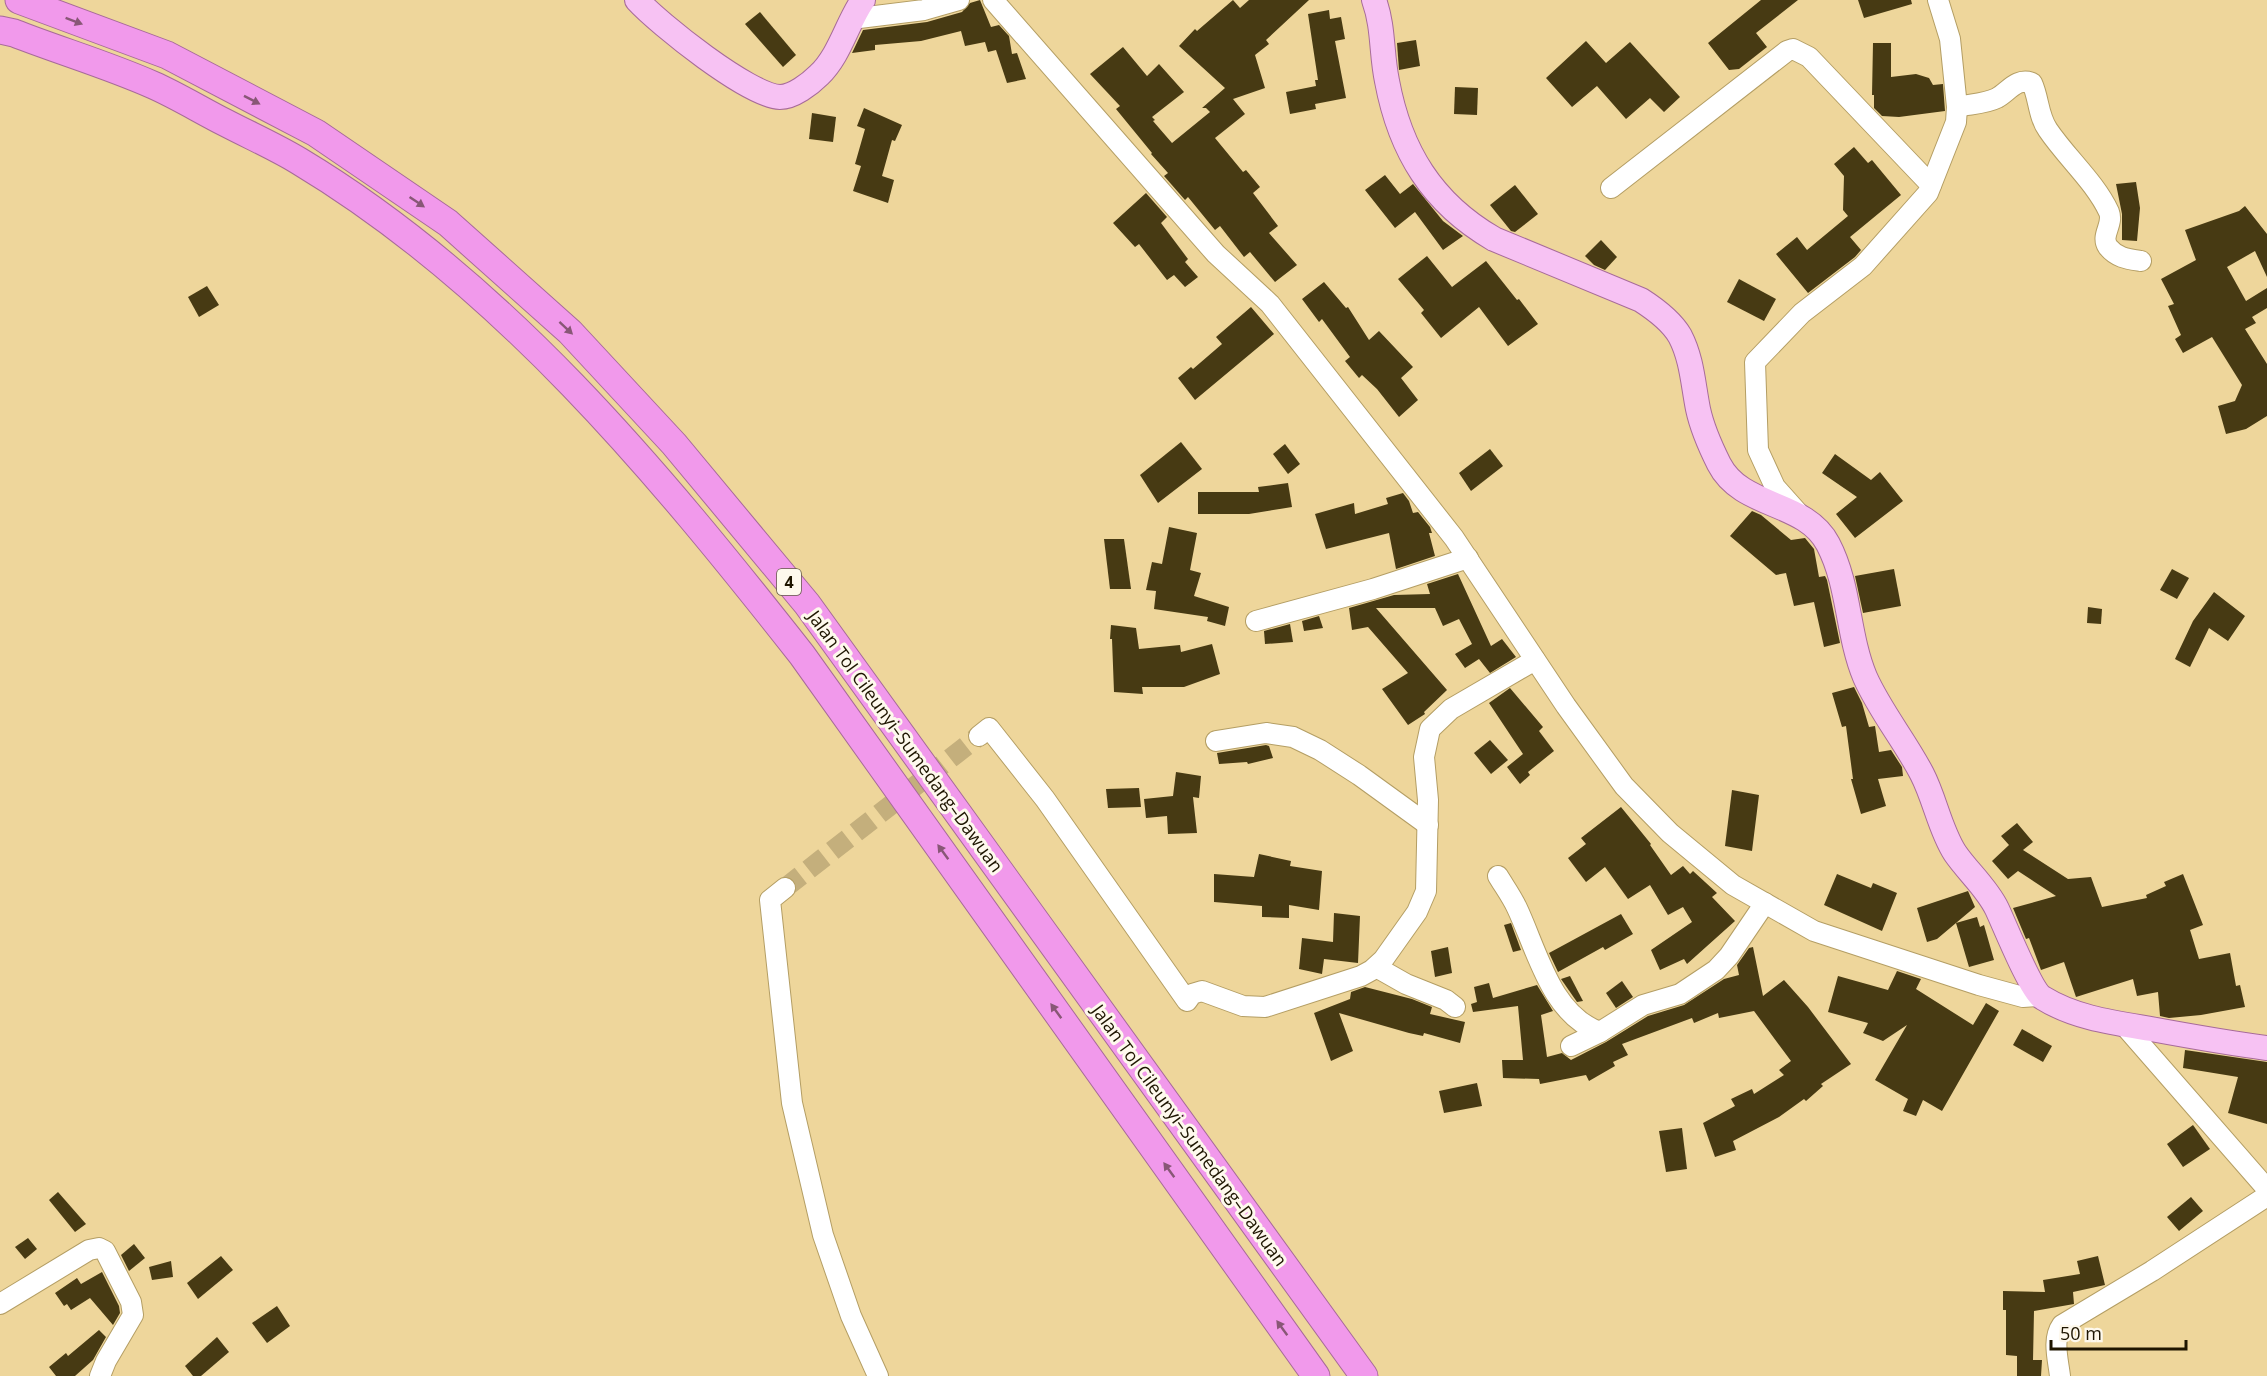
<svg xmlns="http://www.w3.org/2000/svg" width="2267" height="1376" font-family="'Open Sans',sans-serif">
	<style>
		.building { fill: #473a13 }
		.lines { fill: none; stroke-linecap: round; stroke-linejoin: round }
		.minor-tunnel { stroke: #c4af7c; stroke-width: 20; stroke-dasharray: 20 10; stroke-linecap: butt }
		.minor-casing { stroke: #b49e64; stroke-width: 22 }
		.major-casing { stroke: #a76b99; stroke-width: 26 }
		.highway-casing { stroke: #a76b99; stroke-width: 29 }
		.minor { stroke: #fff; stroke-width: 20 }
		.major { stroke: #f7c2f3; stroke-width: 24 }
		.highway { stroke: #f199eb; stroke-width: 27 }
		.oneway { fill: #885776 }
		.labels { text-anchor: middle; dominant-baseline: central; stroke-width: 6; stroke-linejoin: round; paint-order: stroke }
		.shield { fill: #fef9ed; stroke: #615947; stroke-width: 1.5 }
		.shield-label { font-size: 16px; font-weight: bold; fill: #1e1500 }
		.street-label { font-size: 18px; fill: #1e1500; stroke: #fef9ed }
	</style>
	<rect width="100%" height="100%" fill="#eed69b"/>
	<g class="building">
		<path d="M980 0 991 27 999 25 1009 36 1012 54 1017 53 1026 79 1007 83 996 50 988 52 985 42 965 46 961 31 921 41 875 45V50L852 53 863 30 927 22 962 12 970 3Z"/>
		<path d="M1233 0 1240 8 1249 0H1309L1266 40 1269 44 1255 55 1265 88 1233 99 1245 114 1215 138 1243 172 1246 170 1260 187 1253 193 1278 226 1269 233 1297 265 1275 282 1250 252 1244 257 1220 226 1215 230 1188 197 1185 200 1164 176 1168 173 1151 154 1152 153 1116 109 1120 106 1090 74 1123 47 1147 76 1159 64 1184 92 1152 117 1155 120 1153 121 1172 143 1210 112 1206 108H1202L1225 88 1179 46 1195 29 1197 31Z"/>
		<path d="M1761 0H1798L1756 33 1767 47 1739 69 1729 70 1708 43Z"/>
		<path d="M1858 0H1911L1912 4 1864 18Z"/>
		<path d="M1329 10 1330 19 1341 17 1345 39 1335 41 1346 98 1315 104 1316 109 1290 114 1286 92 1316 86 1315 80H1318L1308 14Z"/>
		<path d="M760 12 796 55 783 67 745 24Z"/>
		<path d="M1416 40 1420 66 1399 70 1397 43Z"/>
		<path d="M1586 41 1606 63 1630 42 1680 97 1664 112 1650 98 1626 119 1597 86 1572 107 1546 78Z"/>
		<path d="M1873 43H1891V77L1916 74 1929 78 1933 85 1943 84 1945 111 1899 117 1882 116 1874 108V95H1872Z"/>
		<path d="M1455 87 1478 88 1477 115 1454 114Z"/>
		<path d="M864 108 902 125 895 141 892 140 882 176 894 180 888 203 853 191 861 166 855 164 865 129 857 126Z"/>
		<path d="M812 113 836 117 833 142 809 139Z"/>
		<path d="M1854 147 1868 163 1872 160 1901 195 1850 237 1861 250 1855 257 1808 293 1776 254 1797 237 1807 250 1848 216 1843 210 1844 176 1834 164Z"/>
		<path d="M1385 175 1400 194 1413 184 1443 221 1463 236 1443 250 1415 212 1395 228 1365 190Z"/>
		<path d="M2136 182 2140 208 2137 241 2122 240V214L2116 184Z"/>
		<path d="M1515 185 1538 214 1515 232 1511 231 1490 205Z"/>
		<path d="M1146 193 1167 217 1161 223 1188 259 1185 262 1198 277 1185 287 1174 275 1167 280 1139 244 1135 247 1113 223Z"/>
		<path d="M2245 206 2267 234V277L2255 251 2227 267 2246 301 2267 288V308L2252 317 2256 323 2245 329 2267 364V416L2246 429 2226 434 2218 406 2235 401 2242 385 2212 337 2183 353 2175 339 2181 335 2168 306 2174 304 2161 279 2196 260 2185 230 2239 211Z"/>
		<path d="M1601 240 1617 257 1605 270 1594 265 1585 256Z"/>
		<path d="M1427 256 1452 287 1486 261 1517 300 1519 299 1538 324 1508 346 1479 307 1441 338 1421 313 1424 310 1398 279Z"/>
		<path d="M1739 279 1776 299 1764 321 1727 302Z"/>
		<path d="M1324 282 1346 308 1348 307 1369 340 1379 331 1413 367 1401 378 1418 400 1399 417 1377 389 1362 375 1359 378 1345 361 1350 357 1322 319 1319 322 1302 299Z"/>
		<path d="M207 286 219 305 199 317 188 297Z"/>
		<path d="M1251 307 1274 334 1195 400 1178 378 1191 367 1193 369 1222 344 1216 337Z"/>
		<path d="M1181 442 1202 469 1158 503 1140 475Z"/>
		<path d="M1285 444 1300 464 1288 474 1273 454Z"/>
		<path d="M1490 449 1503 466 1471 491 1459 473Z"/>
		<path d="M1835 454 1871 480 1880 472 1903 501 1855 538 1836 514 1857 497 1822 473Z"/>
		<path d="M1288 483 1292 507 1249 514H1198V492H1259L1258 487Z"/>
		<path d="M1403 493 1409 501 1413 513 1418 512 1430 527 1432 533H1429L1435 556 1396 569 1389 533 1326 549 1315 514 1354 503 1355 514 1388 504 1386 498Z"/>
		<path d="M1752 511 1761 515 1791 540 1805 538 1814 549 1819 577 1825 576 1827 580 1840 643 1824 647 1814 602 1794 606 1786 573 1776 575 1730 536Z"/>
		<path d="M1169 527 1197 533 1190 570 1201 573 1194 596 1229 607 1225 626 1207 621 1208 617 1154 609 1156 591 1146 590 1152 562 1162 564Z"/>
		<path d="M1104 539H1124L1131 589H1110Z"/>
		<path d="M1894 569 1901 606 1863 613 1855 576Z"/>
		<path d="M2172 569 2189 578 2177 599 2160 590Z"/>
		<path d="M1458 574 1491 646 1502 639 1516 657 1490 673 1479 659 1465 668 1455 654 1472 644 1459 619 1443 626 1435 608H1376L1447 690 1424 712 1425 714 1408 725 1382 689 1408 673 1368 627 1352 630 1349 608 1394 595 1430 594 1427 584Z"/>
		<path d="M2214 592 2245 616 2228 641 2209 628 2190 667 2175 659 2193 621Z"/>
		<path d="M2088 607 2102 609 2101 624 2087 623Z"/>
		<path d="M1319 616 1323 628 1304 631 1302 621Z"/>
		<path d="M1290 624 1293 642 1265 644 1264 631Z"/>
		<path d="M1111 625 1136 628 1139 649 1180 645 1181 652 1212 644 1220 674 1184 687H1142L1143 694 1114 692 1112 639H1110Z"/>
		<path d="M1854 687 1862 703 1869 727 1875 726 1879 752 1891 750 1902 767 1903 776 1878 779 1886 806 1861 814 1851 779H1853L1846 726 1842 727 1832 693Z"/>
		<path d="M1510 688 1543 727 1539 731 1554 751 1528 772 1530 775 1520 784 1507 767 1523 754 1489 703Z"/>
		<path d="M1490 740 1508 760 1491 774 1474 753Z"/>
		<path d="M1266 745 1269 746 1273 758 1248 764 1247 762 1219 764 1217 753Z"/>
		<path d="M1176 772 1201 776 1199 798 1193 797 1197 833 1168 834 1167 816 1146 818 1144 799 1173 796Z"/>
		<path d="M1139 788 1141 807 1108 808 1106 789Z"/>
		<path d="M1732 790 1759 795 1752 851 1725 846Z"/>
		<path d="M1621 807 1651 844 1650 845 1671 875 1683 866 1690 874 1693 871 1717 893 1712 897 1735 921 1687 964 1684 959 1660 970 1651 950 1692 922 1683 907 1668 915 1650 885 1628 899 1605 867 1586 882 1568 858 1586 844 1581 838Z"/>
		<path d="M2017 823 2033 842 2023 850 2068 879 2091 877 2102 907 2147 898 2146 895 2166 886 2164 882 2183 874 2203 925 2190 930 2199 959 2230 953 2236 986 2240 985 2245 1007 2201 1015 2169 1018 2160 1016 2158 992 2137 996 2133 979 2076 997 2064 962 2041 970 2029 938 2026 939 2013 908 2056 896 2018 871 2008 879 1992 861 2009 845 2001 836Z"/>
		<path d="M1259 854 1291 861 1290 866 1322 871 1319 910 1289 905V918L1262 917V906L1214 902V874L1254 877Z"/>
		<path d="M1837 874 1871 888 1873 883 1897 893 1882 931 1824 905Z"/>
		<path d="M1968 891 1975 907 1956 923 1977 917 1980 927 1984 925 1994 960 1969 967 1956 923 1937 939 1927 942 1917 908Z"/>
		<path d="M1334 913 1360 916 1358 963 1324 959 1322 974 1299 969 1302 938 1333 942Z"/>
		<path d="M1621 914 1633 934 1605 950 1603 947 1558 972 1549 953Z"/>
		<path d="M1511 923 1521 950 1513 952 1504 925Z"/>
		<path d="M1448 947 1452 973 1435 977 1431 951Z"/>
		<path d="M1753 947 1763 996 1784 980 1808 1007 1851 1064 1821 1084 1823 1086 1806 1101 1804 1099 1779 1117 1733 1141 1736 1150 1715 1157 1703 1123 1735 1106 1731 1099 1752 1089 1754 1094 1784 1075 1779 1070 1791 1061 1754 1011 1719 1018 1718 1013 1694 1023 1692 1018 1622 1044 1628 1055 1613 1062 1615 1066 1589 1081 1586 1075 1540 1084 1539 1079 1503 1078 1502 1060H1523L1518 1006 1473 1012 1471 1004 1477 1002 1474 987 1489 983 1493 998 1537 985 1553 1011 1541 1015 1547 1057 1562 1053 1571 1060 1606 1042 1648 1016 1684 1005 1724 979 1739 975 1737 965 1749 948Z"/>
		<path d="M1897 971 1921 979 1916 989 1973 1025 1986 1003 1999 1011 1942 1111 1923 1100 1916 1116 1903 1111 1908 1099 1875 1080 1907 1025 1883 1041 1863 1033 1868 1023 1828 1012 1838 976 1888 990Z"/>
		<path d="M1570 976 1583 1001 1577 1002 1561 979Z"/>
		<path d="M1622 981 1633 997 1616 1008 1606 993Z"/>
		<path d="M1365 987 1412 999 1432 1007 1430 1014 1465 1022 1460 1043 1424 1033 1423 1036 1409 1033 1339 1013 1353 1051 1331 1061 1314 1013 1350 999 1351 992Z"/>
		<path d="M2022 1029 2052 1046 2043 1062 2013 1045Z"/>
		<path d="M2185 1050 2267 1062V1124L2228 1113 2238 1077 2183 1068Z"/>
		<path d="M1477 1083 1482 1106 1444 1113 1439 1091Z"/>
		<path d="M2193 1125 2210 1149 2183 1167 2167 1144Z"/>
		<path d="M1682 1128 1687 1169 1666 1172 1659 1131Z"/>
		<path d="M58 1192 86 1224 75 1232 49 1200Z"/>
		<path d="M2191 1197 2203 1211 2179 1231 2167 1217Z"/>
		<path d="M28 1238 37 1249 25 1259 15 1247Z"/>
		<path d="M134 1244 145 1258 129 1271 121 1255Z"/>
		<path d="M221 1256 233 1270 198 1299 187 1283Z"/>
		<path d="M2098 1256 2105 1285 2073 1292 2074 1304 2034 1311 2033 1360H2042L2041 1376H2017V1356L2006 1355V1310H2003V1291L2045 1292 2043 1280 2080 1274 2077 1261Z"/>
		<path d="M171 1261 173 1277 152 1280 149 1267Z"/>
		<path d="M102 1272 119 1306 120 1313 113 1325 90 1298 71 1310 67 1304 64 1306 55 1293 77 1278 81 1284Z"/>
		<path d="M277 1306 290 1326 267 1343 252 1323Z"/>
		<path d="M99 1330 106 1337 93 1360 75 1376H56L49 1367 66 1353 68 1356Z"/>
		<path d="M217 1337 229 1352 201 1376H193L185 1366Z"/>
	</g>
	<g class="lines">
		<path class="minor-tunnel" d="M785 888 979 736"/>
		<g class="minor-casing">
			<g id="minor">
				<path d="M993 0 1216 254 1270 304 1454 538 1566 706 1624 786 1670 833 1733 885 1814 931 1979 985 2023 997 2039 996"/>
				<path d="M851 19 924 10 959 0"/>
				<path d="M1957 107C1970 104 1985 104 1997 98 2008 92 2017 77 2032 83 2039 98 2038 116 2048 130 2067 158 2095 182 2109 212 2114 225 2100 235 2108 247 2117 258 2128 259 2141 261"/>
				<path d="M1611 188 1787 51 1793 49 1809 57 1931 185"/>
				<path d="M1800 515 1775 487 1758 450 1755 362 1802 313 1863 266 1928 193 1956 122 1957 107 1950 39 1938 0"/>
				<path d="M1256 621 1373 589 1468 558"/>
				<path d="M979 736 989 728 1045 799 1187 1001 1192 994 1202 991 1243 1006 1265 1007 1361 976 1372 970 1383 960 1417 912 1426 891 1428 800 1424 757 1430 729 1451 709 1535 660"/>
				<path d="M1216 741 1266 733 1293 737 1320 750 1359 775 1428 825"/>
				<path d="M1498 876C1504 886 1512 897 1517 908 1537 950 1551 1015 1600 1032"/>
				<path d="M785 888 770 900 792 1103 823 1235 851 1316 878 1376"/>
				<path d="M1376 967 1406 984 1446 1000 1455 1007"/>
				<path d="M2123 1024 2267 1189"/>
				<path d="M1571 1046 1600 1032 1643 1005 1680 994 1716 970 1729 956 1765 903"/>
				<path d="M0 1304 89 1250 99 1248 105 1251 131 1302 133 1315 106 1361 100 1376"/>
				<path d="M2060 1376C2058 1359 2052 1339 2062 1325L2152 1271 2267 1196"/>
			</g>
		</g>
		<g class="major-casing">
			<g id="major">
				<path d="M637 0C659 24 749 96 780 97 793 97 810 84 819 75 840 55 847 23 863 0"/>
				<path d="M1374 0C1384 28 1381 53 1387 81 1400 151 1432 203 1494 239L1641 300C1655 309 1672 322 1680 336 1692 359 1693 384 1698 409 1702 428 1710 446 1719 464 1742 509 1805 500 1828 544 1850 586 1847 634 1865 677 1880 711 1905 741 1922 774 1935 799 1940 830 1955 853 1968 872 1987 888 1997 909 2005 926 2031 991 2043 998 2075 1018 2115 1023 2151 1029 2189 1036 2228 1043 2267 1048"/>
			</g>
		</g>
		<g class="highway-casing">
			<g id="highway">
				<path d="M19 0 167 55 316 133 448 223 570 332 674 444 807 604 1364 1376"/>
				<path d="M0 30 14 33C60 51 108 65 153 85 178 96 202 111 226 123 251 136 276 147 299 161 502 283 658 472 802 655L1316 1376"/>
			</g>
		</g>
		<use href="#minor" class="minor"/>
		<use href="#major" class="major"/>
		<use href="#highway" class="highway"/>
	</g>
	<defs><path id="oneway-solid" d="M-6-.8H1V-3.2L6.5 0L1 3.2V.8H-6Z" transform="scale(1.5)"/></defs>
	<g class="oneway">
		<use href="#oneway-solid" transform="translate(74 21) rotate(21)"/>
		<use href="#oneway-solid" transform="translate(252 100) rotate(27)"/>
		<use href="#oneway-solid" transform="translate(417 202) rotate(34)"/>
		<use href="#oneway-solid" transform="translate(566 328) rotate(43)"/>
		<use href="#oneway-solid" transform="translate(943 852) rotate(-126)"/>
		<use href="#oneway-solid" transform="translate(1056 1011) rotate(-126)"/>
		<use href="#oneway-solid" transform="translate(1169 1170) rotate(-126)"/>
		<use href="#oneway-solid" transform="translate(1282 1328) rotate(-126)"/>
	</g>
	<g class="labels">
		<rect class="shield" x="777" y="569" width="24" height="26" rx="4.5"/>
		<g class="shield-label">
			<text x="789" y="582">4</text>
		</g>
		<g class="street-label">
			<text transform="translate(906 741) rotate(54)">Jalan Tol Cileunyi–Sumedang–Dawuan</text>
			<text transform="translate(1190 1135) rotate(54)">Jalan Tol Cileunyi–Sumedang–Dawuan</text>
		</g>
	</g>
	<path d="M2051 1340v9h135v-9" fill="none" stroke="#1e1500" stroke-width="3"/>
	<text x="2060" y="1340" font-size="18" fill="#1e1500" stroke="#fef9ed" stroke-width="4.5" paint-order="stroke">50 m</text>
</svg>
